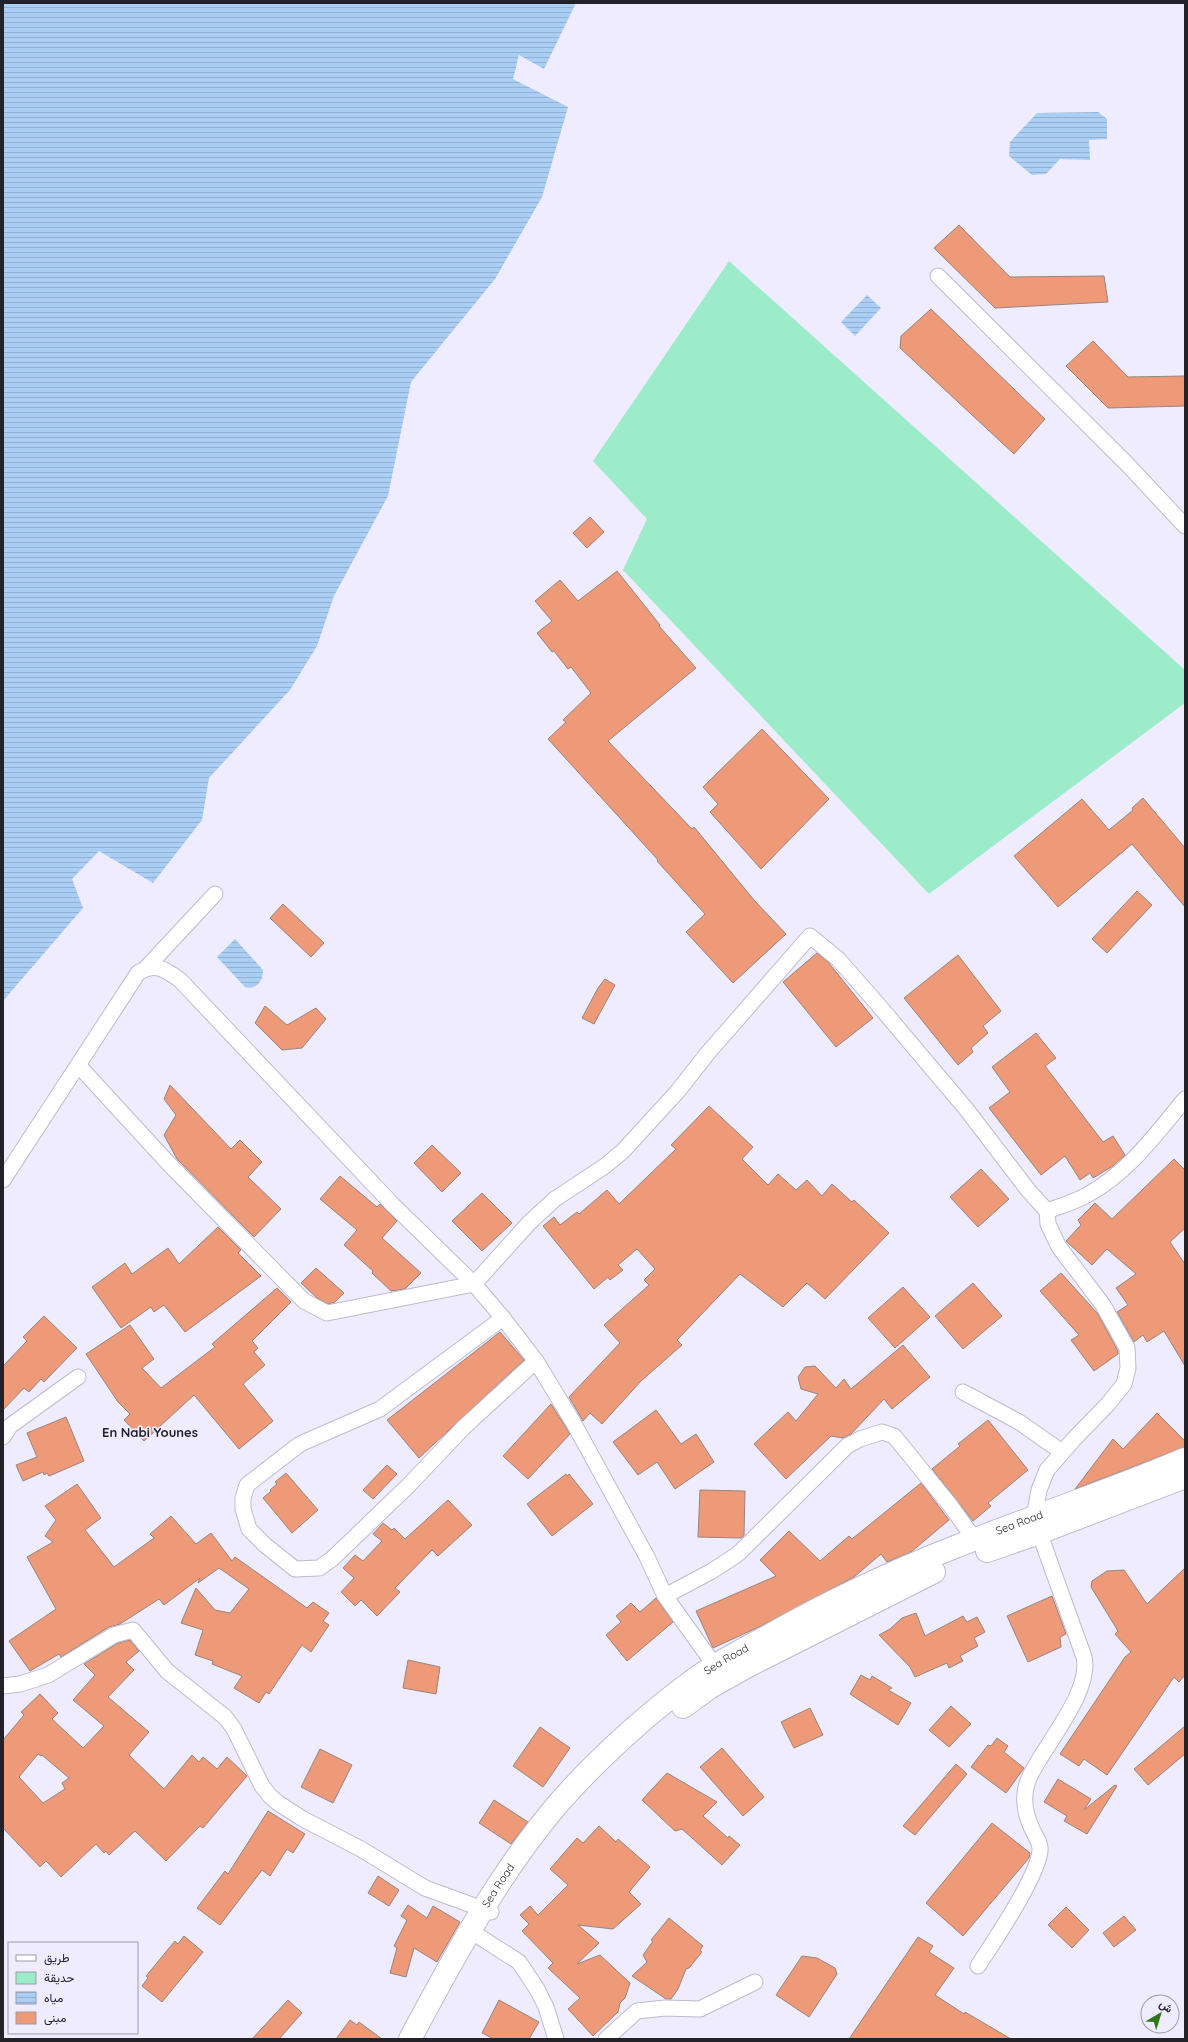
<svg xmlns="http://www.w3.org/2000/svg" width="1188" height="2042" font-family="Quicksand,Vazirmatn,sans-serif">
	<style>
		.green { fill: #9decc9 }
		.water { fill: url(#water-rules) }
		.building { fill: #ee9a79; stroke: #97847d; fill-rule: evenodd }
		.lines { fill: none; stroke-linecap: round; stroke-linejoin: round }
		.street-casing { stroke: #bebbcd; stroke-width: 17 }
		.highway-casing { stroke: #bebbcd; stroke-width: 24 }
		.street { stroke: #fff; stroke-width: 15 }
		.highway { stroke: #fff; stroke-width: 22 }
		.labels { text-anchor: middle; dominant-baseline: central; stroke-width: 3.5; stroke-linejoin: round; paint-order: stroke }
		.street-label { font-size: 11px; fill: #232229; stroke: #efecff }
		.quarter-label { font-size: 13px; font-weight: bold; fill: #232229; stroke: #efecff }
	</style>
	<defs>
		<pattern id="water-rules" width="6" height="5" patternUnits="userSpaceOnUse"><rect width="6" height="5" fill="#aacef4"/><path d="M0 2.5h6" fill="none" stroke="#92b1d1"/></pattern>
	</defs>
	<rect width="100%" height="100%" fill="#efecff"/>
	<path class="green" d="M729 261 1185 670V703L929 894 623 570 647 519 593 461Z"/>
	<g class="water">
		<path d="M3 3H576L544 69 519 55 513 79 568 107 542 197 495 279 411 382 388 496 334 596 317 646 290 690 209 778 202 820 153 883 99 851 72 879 83 908 3 1001Z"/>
		<path d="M1098 112 1107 119V139L1089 140 1090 160 1060 159 1046 174 1032 175 1009 156 1010 142 1037 113Z"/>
		<path d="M867 295 881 308 855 336 841 322Z"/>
		<path d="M235 939 263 970C263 981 257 990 245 987L217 957Z"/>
	</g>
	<g class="building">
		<path d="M959 225 1010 277 1104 276 1108 302 995 308 934 248Z"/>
		<path d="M931 309 1045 419 1014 454 900 348 901 336Z"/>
		<path d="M1093 341 1128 377 1185 376V406L1108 408 1066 366Z"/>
		<path d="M590 517 604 532 587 548 573 533Z"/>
		<path d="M617 571 660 625 659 626 696 668 608 741 692 829 694 827 754 900 786 934 733 983 686 932 705 914 657 861 658 860 548 739 566 722 563 720 591 693 571 667 568 669 554 651 552 652 537 633 552 621 535 601 560 580 578 601Z"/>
		<path d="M762 729 829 799 761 869 710 812 718 804 703 787Z"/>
		<path d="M1143 798 1185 848V907L1132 844 1058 907 1014 856 1082 799 1109 830 1133 810 1132 808Z"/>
		<path d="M1137 891 1152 905 1107 953 1092 939Z"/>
		<path d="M283 904 324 943 311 957 270 918Z"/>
		<path d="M817 953 828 962 873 1018 836 1047 783 982Z"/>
		<path d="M958 955 1001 1011 983 1026 988 1033 971 1048 973 1052 958 1065 904 998Z"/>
		<path d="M605 979 615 985 594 1024 582 1018 598 988Z"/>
		<path d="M265 1006 287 1025 316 1008 326 1019 302 1048 282 1050 255 1023Z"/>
		<path d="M1036 1033 1056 1058 1045 1066 1103 1142 1113 1136 1125 1155 1113 1166 1093 1178 1090 1173 1080 1180 1065 1156 1041 1175 989 1108 1010 1092 992 1067Z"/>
		<path d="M170 1085 231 1149 240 1140 262 1162 248 1177 281 1209 254 1237 177 1159 164 1135 176 1115 164 1099Z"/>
		<path d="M709 1106 753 1147 742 1159 768 1185 778 1174 796 1190 807 1180 822 1196 832 1184 852 1202 854 1200 889 1233 825 1299 807 1283 783 1307 740 1274 677 1340 682 1345 641 1381 602 1424 590 1413 583 1421 569 1397 620 1343 604 1325 649 1285 644 1280 655 1269 637 1249 618 1265 623 1270 610 1280 608 1277 594 1289 543 1226 554 1217 560 1225 577 1212 579 1214 607 1190 619 1204 676 1149 671 1145Z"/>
		<path d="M432 1145 461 1173 442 1192 414 1163Z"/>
		<path d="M1174 1159 1185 1170V1228L1170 1242 1185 1264V1366L1164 1331 1147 1342 1143 1335 1134 1342 1117 1312 1128 1305 1116 1288 1136 1274 1107 1249 1092 1265 1066 1241 1081 1225 1078 1220 1095 1203 1112 1219Z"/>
		<path d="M981 1169 1009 1199 978 1227 950 1197Z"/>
		<path d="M340 1176 377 1207 380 1204 397 1221 382 1238 421 1273 405 1289 391 1291 372 1273 373 1271 344 1245 357 1230 320 1199Z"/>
		<path d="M482 1193 512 1223 482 1251 452 1221Z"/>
		<path d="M218 1227 241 1250 238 1253 261 1276 185 1332 164 1305 154 1312 151 1307 121 1328 92 1287 125 1263 132 1274 168 1248 179 1264Z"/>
		<path d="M316 1268 344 1293 335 1302 328 1304 317 1298 301 1283Z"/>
		<path d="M1061 1273 1098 1314 1118 1351V1354L1094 1371 1071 1340 1079 1335 1040 1291Z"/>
		<path d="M973 1283 1002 1316 963 1349 935 1316Z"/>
		<path d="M903 1287 930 1317 895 1348 868 1318Z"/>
		<path d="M277 1288 291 1302 252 1341 258 1348 254 1352 265 1365 243 1384 273 1421 239 1449 194 1395 144 1441 124 1420 130 1414 118 1402 86 1354 130 1325 154 1359 142 1368 161 1388 215 1347 212 1344Z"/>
		<path d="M44 1316 77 1348 44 1382 41 1379 29 1392 24 1388 3 1410V1366L27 1341 23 1337Z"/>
		<path d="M500 1332 524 1360 419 1458 387 1420Z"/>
		<path d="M903 1345 930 1377 892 1409 884 1399 851 1434 843 1438 831 1436 786 1479 754 1444 788 1412 796 1421 818 1394 801 1389 798 1377 805 1367 815 1366 836 1388 844 1379 851 1389Z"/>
		<path d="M551 1404 570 1434 528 1479 503 1456Z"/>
		<path d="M656 1410 681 1444 696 1434 714 1462 675 1489 657 1462 638 1475 613 1442Z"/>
		<path d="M1157 1413 1185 1441V1447L1075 1489 1113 1439 1123 1449Z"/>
		<path d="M66 1417 84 1461 49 1476 47 1473 44 1475 43 1472 23 1481 16 1465 37 1457 27 1433Z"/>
		<path d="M988 1420 1028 1470 988 1503 991 1506 973 1521 932 1469 960 1446 958 1444Z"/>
		<path d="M387 1465 397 1474 373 1499 363 1490Z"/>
		<path d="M286 1473 318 1510 292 1533 263 1498 271 1491 270 1490 277 1484 275 1482Z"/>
		<path d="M566 1474 567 1476 569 1474 593 1504 552 1536 527 1504Z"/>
		<path d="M921 1483 949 1520 911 1552 887 1562 881 1554 854 1577 761 1626 713 1648 696 1611 776 1576 760 1560 789 1531 820 1561 849 1536 852 1539Z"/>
		<path d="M77 1484 101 1518 85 1530 114 1567 154 1538 150 1534 171 1516 196 1544 211 1533 232 1561 235 1557 307 1608 313 1602 329 1613 323 1621 329 1625 311 1652 302 1645 269 1694 266 1692 259 1703 234 1688 242 1676 212 1664 213 1661 195 1655 203 1630 181 1623 196 1588 215 1610 230 1613 249 1589 219 1568 198 1583 200 1578 164 1605 159 1599 120 1624 109 1627 61 1657 59 1654 30 1671 9 1641 56 1609 27 1557 53 1542 45 1536 56 1520 45 1506Z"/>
		<path d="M700 1490 745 1491 744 1536 741 1538 698 1537Z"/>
		<path d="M448 1500 472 1525 438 1556 432 1550 395 1588 400 1592 377 1616 361 1600 355 1606 341 1592 354 1578 343 1568 355 1555 363 1561 382 1541 373 1534 383 1523 392 1530 394 1528 405 1539Z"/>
		<path d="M1185 1568V1675L1179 1682 1174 1677 1107 1775 1084 1759 1079 1766 1060 1754 1125 1657 1131 1652 1115 1634 1118 1631 1091 1587 1092 1581 1107 1571 1124 1570 1147 1604Z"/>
		<path d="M1052 1596 1066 1634 1060 1637 1061 1647 1028 1662 1007 1616Z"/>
		<path d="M656 1598 673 1622 627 1661 606 1635 621 1622 616 1616 631 1603 640 1612Z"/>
		<path d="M916 1613 925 1636 963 1616 967 1622 977 1617 985 1632 974 1638 978 1646 960 1656 963 1661 949 1668 947 1663 915 1677 910 1667 879 1635 890 1629 902 1618Z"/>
		<path d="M130 1640 139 1651 126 1662 134 1670 108 1697 149 1732 129 1755 164 1789 192 1755 199 1762 203 1757 217 1769 227 1757 247 1776 203 1828 200 1826 166 1861 135 1831 109 1855 106 1851 104 1853 96 1844 61 1877 46 1861 40 1867 3 1828V1740L24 1715 21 1712 40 1694 58 1713 52 1719 83 1748 104 1726 73 1700 95 1675 84 1664 118 1643ZM38 1754 41 1756 42 1755 69 1778 62 1783 65 1789 43 1803 19 1777Z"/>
		<path d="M408 1660 440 1667 436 1694 403 1688Z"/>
		<path d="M861 1675 870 1680 872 1676 892 1688 888 1690 911 1703 898 1725 850 1694Z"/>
		<path d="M951 1706 971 1724 949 1747 929 1730Z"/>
		<path d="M810 1708 823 1735 794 1748 781 1722Z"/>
		<path d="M1185 1726V1754L1148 1785 1134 1769Z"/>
		<path d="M540 1727 570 1748 543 1787 513 1766Z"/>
		<path d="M997 1738 1008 1746 1004 1752 1024 1768 1006 1793 971 1767 988 1745 991 1746Z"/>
		<path d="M722 1748 764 1797 743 1816 700 1767Z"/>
		<path d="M320 1749 352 1765 333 1803 301 1787Z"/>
		<path d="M956 1764 967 1774 915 1835 903 1826Z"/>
		<path d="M667 1773 717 1802 703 1816 728 1838 729 1836 740 1845 722 1865 682 1829 675 1831 642 1800Z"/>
		<path d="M1058 1779 1091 1799 1084 1810 1115 1785 1117 1786 1087 1834 1064 1821 1067 1816 1044 1802Z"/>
		<path d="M494 1800 528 1822 511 1844 479 1823Z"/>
		<path d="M268 1811 305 1834 293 1853 287 1849 270 1876 262 1870 220 1925 197 1908 225 1871 228 1874Z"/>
		<path d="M992 1823 1030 1853 1029 1858 963 1936 926 1903Z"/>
		<path d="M599 1826 616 1842 618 1839 650 1867 629 1892 641 1904 613 1929 578 1925 599 1943 577 1964 600 1955 630 1983 625 1998 620 2003 618 2012 593 2036 568 2009 580 1998 548 1968 553 1963 522 1931 529 1924 520 1915 530 1906 538 1915 568 1885 550 1869 577 1838 583 1843Z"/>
		<path d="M378 1876 399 1890 389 1906 368 1893Z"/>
		<path d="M408 1905 427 1918 433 1906 460 1922 437 1962 414 1948 406 1977 390 1973 397 1948 394 1946 407 1920 401 1916Z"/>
		<path d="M1066 1907 1089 1930 1072 1948 1048 1925Z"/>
		<path d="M1124 1916 1136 1930 1114 1947 1103 1933Z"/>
		<path d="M669 1918 703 1946 700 1950 702 1952 689 1968 686 1969 678 1989 671 1999H666L632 1976 647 1962 643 1955 653 1941 651 1940Z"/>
		<path d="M184 1936 203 1952 162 2002 142 1986 148 1978 146 1976 175 1941 178 1944Z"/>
		<path d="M918 1937 933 1946 929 1952 954 1968 935 1995 964 2014 965 2012 1011 2039H849Z"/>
		<path d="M802 1956 817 1958 835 1968 837 1974 809 2017 776 1995Z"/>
		<path d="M288 2000 302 2013 279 2039H252Z"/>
		<path d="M499 2000 539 2022 529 2039H494L482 2033Z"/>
		<path d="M350 2020 357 2025 359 2022 382 2039H336Z"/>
	</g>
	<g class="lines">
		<g class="street-casing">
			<g id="street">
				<path d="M938 276 1127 464 1185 526"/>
				<path d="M146 968 215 894"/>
				<path d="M79 1066 169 1164 304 1301 327 1313 474 1284 529 1223 555 1199 605 1166 623 1151 678 1091 707 1054 810 936 838 959 875 1001 967 1110 1028 1190 1047 1211 1048 1224 1059 1247 1103 1305 1127 1348 1128 1368 1124 1384 1108 1404 1074 1439 1047 1470 1039 1490 1034 1518 1084 1657C1092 1692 1045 1744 1030 1776 1021 1795 1024 1813 1033 1831 1036 1837 1041 1844 1040 1851 1037 1878 994 1941 978 1966"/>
				<path d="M3 1180 138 973C155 962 165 969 180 980L393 1205 474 1284 503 1318 536 1361 573 1422 647 1557 665 1596 720 1673"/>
				<path d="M1047 1211C1060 1206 1075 1202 1087 1195 1129 1172 1155 1135 1185 1099"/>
				<path d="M503 1318 380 1409 300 1444 247 1485 243 1498V1509L249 1529 265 1545 295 1569 319 1568 332 1559 409 1485 463 1428 536 1361"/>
				<path d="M963 1392 1019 1422 1062 1452"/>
				<path d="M3 1437 10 1426 78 1377"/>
				<path d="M665 1596 712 1571 738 1554 847 1446 860 1439 882 1432 894 1436 950 1505 975 1540"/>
				<path d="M3 1686 20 1684 48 1675 114 1635 133 1630 167 1671 225 1717 234 1729 262 1786 270 1796 278 1803 303 1819 361 1849 425 1888 491 1912"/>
				<path d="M469 1930 519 1962 537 1989 546 2007 556 2039"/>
				<path d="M606 2039 637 2011 665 2008 700 2009 755 1982"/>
			</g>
		</g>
		<g class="highway-casing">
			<g id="highway">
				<path d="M987 1551 1039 1533 1185 1477"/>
				<path d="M683 1707 709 1688 750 1665 934 1572"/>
				<path id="s1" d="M410 2039C454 1957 497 1876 557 1805 596 1760 650 1711 699 1676 720 1661 745 1648 768 1636 828 1602 891 1572 955 1547 1031 1517 1109 1491 1185 1459"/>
			</g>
		</g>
		<use href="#street" class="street"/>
		<use href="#highway" class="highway"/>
	</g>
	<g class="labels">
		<g class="street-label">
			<text stroke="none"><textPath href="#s1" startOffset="825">Sea Road</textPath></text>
			<text stroke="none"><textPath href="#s1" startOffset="501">Sea Road</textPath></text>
			<text stroke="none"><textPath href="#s1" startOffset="177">Sea Road</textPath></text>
		</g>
		<g class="quarter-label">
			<text x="150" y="1432">En Nabi Younes</text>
		</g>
	</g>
	<rect width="1188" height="2042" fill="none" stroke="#232229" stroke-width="8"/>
	<rect x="8" y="1942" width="130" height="92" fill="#efecff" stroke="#9d9ba9"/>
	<rect x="16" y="1955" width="20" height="6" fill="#ffffff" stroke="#9d9ba9"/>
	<text x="44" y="1962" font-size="12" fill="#232229">طريق</text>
	<rect x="16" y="1972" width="20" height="12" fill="#9decc9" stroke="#9d9ba9"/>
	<text x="44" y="1982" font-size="12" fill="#232229">حديقة</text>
	<rect x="16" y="1992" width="20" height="12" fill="url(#water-rules)" stroke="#9d9ba9"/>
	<text x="44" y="2002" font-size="12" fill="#232229">مياه</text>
	<rect x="16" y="2012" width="20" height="12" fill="#ee9a79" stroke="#9d9ba9"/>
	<text x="44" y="2022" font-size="12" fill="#232229">مبنى</text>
	<g transform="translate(1160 2014) rotate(38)"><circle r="19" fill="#efecff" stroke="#9d9ba9"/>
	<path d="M0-3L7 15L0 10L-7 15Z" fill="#2c761a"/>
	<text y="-6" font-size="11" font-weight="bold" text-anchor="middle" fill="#232229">ش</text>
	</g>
</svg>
